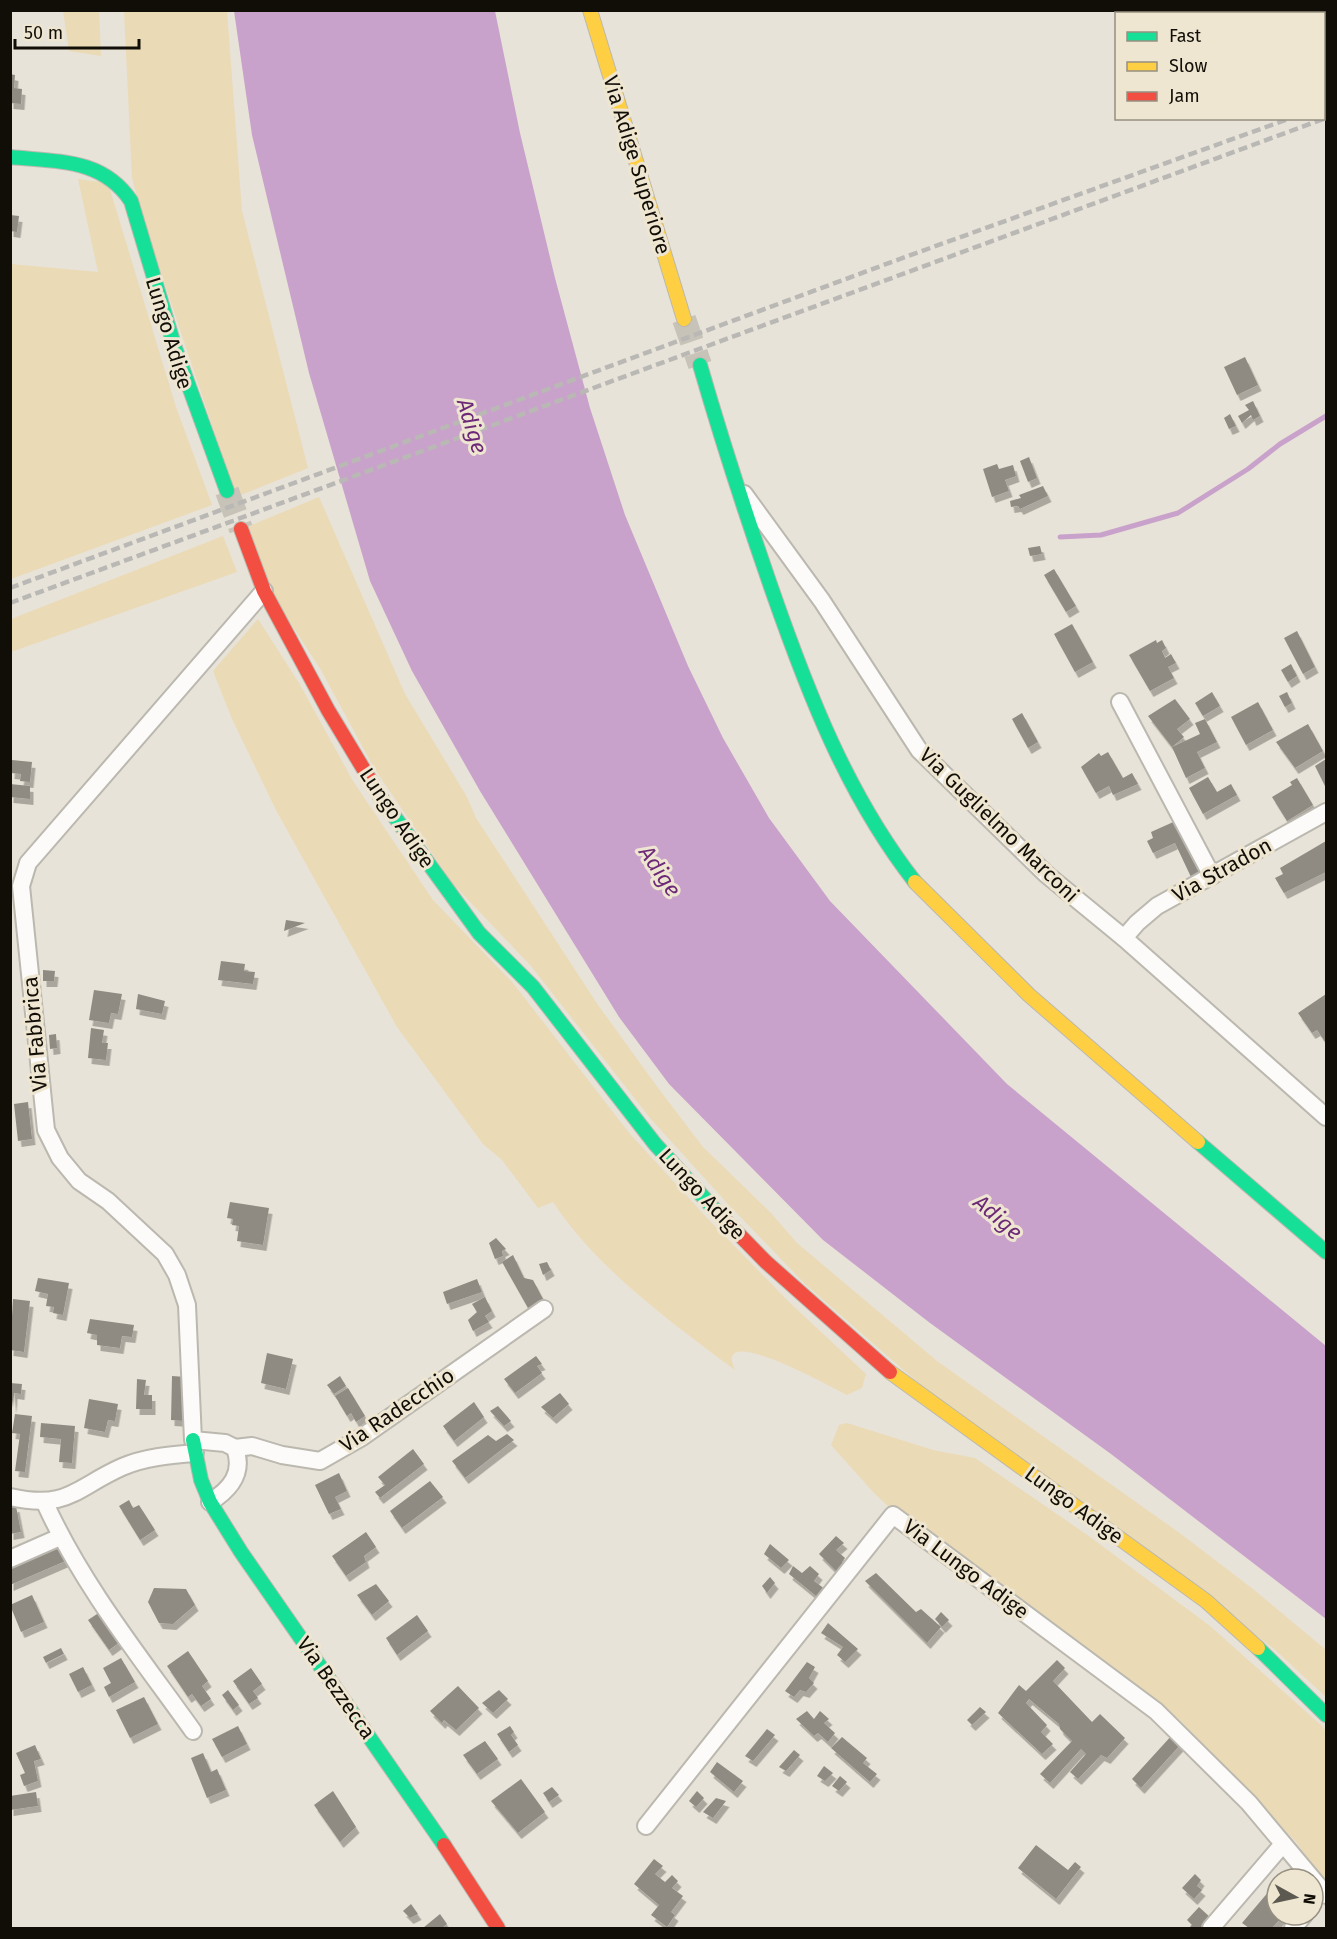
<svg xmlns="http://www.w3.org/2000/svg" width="1337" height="1939" font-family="'Fira Sans',sans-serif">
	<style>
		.green { fill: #eadab6 }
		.water { fill: #c9a2cb }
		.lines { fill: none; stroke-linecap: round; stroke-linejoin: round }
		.stream { stroke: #c9a2cb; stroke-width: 5 }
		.building { fill: #8f8b83; filter: url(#shadow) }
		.secondary-tunnel { stroke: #c8c3b9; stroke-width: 24; stroke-dasharray: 24 12; stroke-linecap: butt }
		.street-casing { stroke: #bbb8af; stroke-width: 20 }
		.fast-casing { stroke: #bbb8af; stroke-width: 16 }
		.slow-casing { stroke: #bbb8af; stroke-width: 16 }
		.jam-casing { stroke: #bbb8af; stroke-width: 16 }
		.street { stroke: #fcfbf9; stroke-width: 16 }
		.fast { stroke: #16e098; stroke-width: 14 }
		.slow { stroke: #ffcf43; stroke-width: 14 }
		.jam { stroke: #f24e42; stroke-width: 14 }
		.rail { stroke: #b9b8b5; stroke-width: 4.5; stroke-dasharray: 9 4.5; stroke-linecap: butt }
		.labels { text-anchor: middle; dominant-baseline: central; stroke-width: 6; stroke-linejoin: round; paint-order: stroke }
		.street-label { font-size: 21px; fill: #110e07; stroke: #efe6d1 }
		.water-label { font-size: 22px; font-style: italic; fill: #6b2977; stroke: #efe6d1 }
	</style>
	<defs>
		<filter id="shadow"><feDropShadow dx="3.5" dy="6" stdDeviation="0" flood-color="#0004"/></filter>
	</defs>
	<rect width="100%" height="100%" fill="#e8e3d8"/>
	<g class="green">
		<path d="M63 11H99L101 56 69 51Z"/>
		<path d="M124 11H227L242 211 308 468 236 497 145 225 132 178Z"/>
		<path d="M78 179 108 183 176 407 212 505 11 579V264L98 272Z"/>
		<path d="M319 497 405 694 467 797 476 818 598 1005 661 1092 703 1147 771 1213 797 1243 937 1361 1181 1534 1253 1589 1326 1650V1697L1273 1648 931 1394 805 1284 727 1203 650 1118 531 966 453 884 374 768 321 670 271 593 247 527Z"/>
		<path d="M223 536 237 572 11 652V619Z"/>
		<path d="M258 619 299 683 353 781 433 900 513 983 630 1134 708 1219 788 1301 866 1374 862 1388 847 1395C838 1391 710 1318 735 1370 672 1323 596 1268 553 1202L538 1208 502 1160 483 1144 397 1027 277 812 232 719 213 671Z"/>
		<path d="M847 1423 933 1450 975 1458 1086 1534 1210 1626 1322 1726 1326 1731V1886L1297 1843 1181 1721 902 1519 874 1493 831 1445 839 1425Z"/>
	</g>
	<path class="water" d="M234 11H495L520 133 555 278 590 408 625 515 688 666 723 738 769 818 830 901 1007 1084 1326 1346V1619L1111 1454 930 1323 823 1240 669 1084 619 1017 480 791 412 671 370 581 309 373 252 135Z"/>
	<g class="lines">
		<path class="stream" d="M1060 537 1101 535 1178 513 1248 469 1280 444 1326 416"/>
	</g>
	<g class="building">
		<path d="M10 74 15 75 14 88 22 89 21 104 10 103Z"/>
		<path d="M10 215 19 216 17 232 10 231Z"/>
		<path d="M1245 357 1258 385 1237 395 1224 367Z"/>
		<path d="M1253 401 1260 416 1253 420 1251 415 1242 423 1238 416 1249 410 1245 405Z"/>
		<path d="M1230 414 1236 426 1229 429 1224 418Z"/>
		<path d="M1029 457 1037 478 1028 482 1020 461Z"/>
		<path d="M997 464 999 469 1013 465 1016 476 1005 480 1009 491 992 497 983 469Z"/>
		<path d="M1043 486 1048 496 1020 509 1018 506 1011 507 1010 501 1021 498 1019 495Z"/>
		<path d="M1040 546 1042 554 1030 556 1028 548Z"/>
		<path d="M1054 569 1076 606 1066 612 1044 575Z"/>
		<path d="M1072 624 1093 662 1075 672 1054 634Z"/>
		<path d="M1297 631 1315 667 1303 674 1284 638Z"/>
		<path d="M1156 640 1157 643 1162 640 1166 648 1162 651 1165 658 1171 654 1176 663 1168 667 1174 678 1150 691 1129 655Z"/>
		<path d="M1291 664 1297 676 1288 682 1281 670Z"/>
		<path d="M1212 692 1220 706 1203 716 1195 703Z"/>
		<path d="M1287 692 1292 703 1285 707 1279 696Z"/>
		<path d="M1175 699 1190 719 1177 729 1184 737 1172 747 1148 716Z"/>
		<path d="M1258 702 1273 730 1246 745 1231 717Z"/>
		<path d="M1022 713 1038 742 1028 748 1012 719Z"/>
		<path d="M1205 719 1217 742 1197 752 1205 768 1186 778 1172 747 1200 734 1195 723Z"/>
		<path d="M1308 724 1323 751 1295 768 1276 742Z"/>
		<path d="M1108 752 1123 778 1132 773 1138 784 1113 795 1109 786 1096 793 1081 767 1099 753 1101 756Z"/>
		<path d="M1326 759V788L1315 766Z"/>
		<path d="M12 760 32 762 30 782 20 781 21 774 11 773Z"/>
		<path d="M1208 777 1217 792 1231 784 1237 795 1203 814 1189 788Z"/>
		<path d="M1297 778 1313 805 1287 821 1272 797 1292 785 1290 782Z"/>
		<path d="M10 784 30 786V799L10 797Z"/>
		<path d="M1180 819 1205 870 1191 877 1175 843 1153 853 1147 841 1153 838 1151 832Z"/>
		<path d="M1326 841V872L1284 893 1275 878 1283 874 1280 868Z"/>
		<path d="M286 920 305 923 284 931Z"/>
		<path d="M221 961 245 964 244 971 255 972 253 984 218 980Z"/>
		<path d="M43 970 55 971 54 981H43Z"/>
		<path d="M94 990 122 994 118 1014 111 1013 109 1023 89 1020Z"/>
		<path d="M138 994 165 1001 162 1014 136 1009Z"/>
		<path d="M1326 994V1043L1317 1030 1312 1033 1298 1013Z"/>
		<path d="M91 1028 104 1030 102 1043H108L106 1060 88 1058Z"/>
		<path d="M56 1034 57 1048 50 1049 49 1035Z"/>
		<path d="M28 1102 32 1139 18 1141 14 1104Z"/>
		<path d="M230 1202 269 1208 263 1245 237 1241 239 1226 232 1225 233 1219 227 1218Z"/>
		<path d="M496 1238 506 1249 502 1251 503 1256 495 1259 489 1243Z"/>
		<path d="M513 1255 524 1278 533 1280 543 1299 528 1308 502 1262Z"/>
		<path d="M547 1262 551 1270 543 1275 539 1264Z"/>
		<path d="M38 1278 69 1283 63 1315 53 1313 54 1307 46 1306 48 1294 35 1291Z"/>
		<path d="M477 1279 482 1292 447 1304 443 1292Z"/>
		<path d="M485 1297 492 1311 485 1316 489 1322 473 1331 468 1320 477 1312 472 1304Z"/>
		<path d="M13 1299 30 1301 24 1352 10 1350Z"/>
		<path d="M90 1319 134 1325 132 1337 122 1336 120 1348 97 1345V1335L87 1333Z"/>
		<path d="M267 1353 293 1359 286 1389 261 1383Z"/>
		<path d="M536 1356 542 1364 537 1366 542 1373 515 1393 504 1379Z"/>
		<path d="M172 1376 186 1377 185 1421 171 1420Z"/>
		<path d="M340 1376 346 1386 334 1394 327 1385Z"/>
		<path d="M137 1379 146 1380 144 1395H152V1409H136Z"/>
		<path d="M10 1383 22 1384 21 1394 14 1393 13 1408Z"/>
		<path d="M348 1388 365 1416 356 1422 351 1413 347 1416 335 1396Z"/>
		<path d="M560 1393 569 1404 553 1418 541 1407Z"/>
		<path d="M89 1399 118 1404 115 1421 108 1420 105 1432 84 1428Z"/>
		<path d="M474 1402 484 1417 454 1441 443 1426Z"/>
		<path d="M498 1406 511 1421 504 1426 490 1411Z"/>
		<path d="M15 1414 32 1416 25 1472 15 1471 20 1434 12 1433Z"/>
		<path d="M41 1423 75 1426 72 1463 59 1462 61 1439 40 1437Z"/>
		<path d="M507 1434 514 1440 465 1478 452 1461 488 1435 496 1441Z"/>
		<path d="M413 1449 424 1464 380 1498 375 1492 385 1485 378 1477Z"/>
		<path d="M339 1473 347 1491 335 1497 341 1509 329 1514 315 1485Z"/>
		<path d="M430 1481 443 1497 402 1528 390 1511Z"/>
		<path d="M129 1500 133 1508 139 1505 155 1530 140 1540 119 1506Z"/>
		<path d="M16 1506 21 1532 10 1534V1507Z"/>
		<path d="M366 1532 376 1547 364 1556 366 1562 346 1576 332 1556Z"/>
		<path d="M836 1536 844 1543 836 1550 845 1558 842 1562 847 1568 840 1575 819 1554Z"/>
		<path d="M770 1544 789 1560 781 1568 764 1554Z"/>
		<path d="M64 1545 70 1559 10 1585V1569Z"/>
		<path d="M793 1566 802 1573 810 1566 819 1574 814 1581 829 1592 821 1600 789 1574Z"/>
		<path d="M876 1573 916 1612 921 1609 941 1627 927 1643 865 1581Z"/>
		<path d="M770 1577 775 1583 767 1593 762 1586Z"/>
		<path d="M376 1584 389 1601 372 1615 357 1595Z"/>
		<path d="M154 1588 186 1589 195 1605 173 1624 159 1623 148 1602Z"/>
		<path d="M32 1595 44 1622 21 1632 10 1605Z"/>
		<path d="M100 1612 120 1642 109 1650 88 1620Z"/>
		<path d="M941 1612 949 1620 942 1627 935 1619Z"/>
		<path d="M417 1615 428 1631 397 1655 386 1638Z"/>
		<path d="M828 1623 858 1649 845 1662 837 1655 843 1647 821 1633Z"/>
		<path d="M61 1648 64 1654 46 1663 43 1657Z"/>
		<path d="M188 1651 208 1681 202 1686 211 1699 201 1706 192 1694 188 1697 167 1666Z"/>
		<path d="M121 1658 135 1682 109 1697 104 1687 111 1683 103 1668Z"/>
		<path d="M1057 1660 1065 1668 1053 1681 1092 1722 1100 1714 1125 1738 1107 1758 1101 1755 1078 1779 1070 1772 1086 1754 1081 1749 1050 1783 1040 1774 1072 1741 1060 1729 1059 1724 1029 1699 1026 1703 1047 1725 1041 1732 1053 1744 1042 1754 998 1713 1019 1685 1026 1691Z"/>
		<path d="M807 1662 815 1667 809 1678 814 1683 806 1692 800 1690 794 1697 785 1691Z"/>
		<path d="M83 1667 92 1685 78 1692 69 1674Z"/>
		<path d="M251 1668 262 1684 253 1691 258 1698 249 1704 233 1681Z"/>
		<path d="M458 1686 479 1708 456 1730 444 1720 442 1723 430 1711Z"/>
		<path d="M228 1690 239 1705 233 1710 222 1695Z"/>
		<path d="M499 1690 508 1699 493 1713 482 1703Z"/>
		<path d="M144 1697 158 1724 130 1738 116 1710Z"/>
		<path d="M980 1707 986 1712 972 1725 967 1720Z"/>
		<path d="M807 1711 814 1719 820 1711 829 1719 824 1723 835 1733 828 1742 818 1733 814 1736 796 1719Z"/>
		<path d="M238 1726 247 1744 222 1757 212 1739Z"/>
		<path d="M510 1726 514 1732 511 1735 518 1745 509 1752 497 1734Z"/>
		<path d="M767 1729 775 1735 753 1761 745 1756Z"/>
		<path d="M1173 1734 1182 1743 1141 1788 1132 1779Z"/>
		<path d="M842 1737 867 1758 863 1763 877 1774 870 1782 831 1748Z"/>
		<path d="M485 1741 498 1759 477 1774 463 1755Z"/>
		<path d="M35 1745 41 1759 34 1761 38 1781 24 1786 20 1775 25 1773 16 1753Z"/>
		<path d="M794 1750 800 1755 786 1771 779 1767Z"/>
		<path d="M203 1753 211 1772 217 1769 226 1790 207 1798 191 1758Z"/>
		<path d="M717 1762 743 1781 734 1792 710 1772Z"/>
		<path d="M824 1766 833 1773 825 1781 817 1776Z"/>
		<path d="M840 1776 847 1782 839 1791 832 1786Z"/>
		<path d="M521 1779 545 1812 518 1833 491 1801Z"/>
		<path d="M552 1787 559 1795 549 1802 543 1793Z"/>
		<path d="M333 1791 356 1827 340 1842 314 1805Z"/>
		<path d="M697 1791 704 1798 696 1807 689 1801Z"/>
		<path d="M36 1792 38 1806 10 1810V1796Z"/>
		<path d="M716 1798 726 1801 713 1818 703 1812Z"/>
		<path d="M1036 1845 1068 1870 1075 1862 1081 1867 1056 1899 1018 1868Z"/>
		<path d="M654 1859 663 1866 655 1874 665 1882 672 1875 678 1881 672 1888 683 1896 671 1912 675 1915 667 1927 651 1915 659 1905 634 1884Z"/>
		<path d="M1195 1874 1201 1880 1197 1886 1202 1890 1194 1899 1182 1888Z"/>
		<path d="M1270 1890 1277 1896V1915H1284L1272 1928H1249L1242 1923Z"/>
		<path d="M411 1904 418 1914 410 1918 403 1911Z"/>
		<path d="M1199 1907 1211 1918 1202 1928H1189L1192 1925 1187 1920Z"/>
		<path d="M440 1914 447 1924 442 1928H423Z"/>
	</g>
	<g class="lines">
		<g class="secondary-tunnel">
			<path d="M684 319 700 365"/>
			<path d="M227 491 241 529"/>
		</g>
		<g class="street-casing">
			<g id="street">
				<path d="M744 494 822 601 919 750 1046 874 1124 938 1326 1117"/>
				<path d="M1120 702 1212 876"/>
				<path d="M1124 938 1137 923 1157 906 1326 812"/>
				<path d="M235 1448 252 1446 282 1455 320 1461 362 1437 544 1309"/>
				<path d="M10 1497C68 1510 75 1488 122 1467 145 1457 171 1455 195 1453"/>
				<path d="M210 1502C231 1489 244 1473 235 1448L225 1443 193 1440 187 1305 177 1275 165 1254 108 1201 79 1181 60 1158 46 1130 21 886 28 863 264 591"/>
				<path d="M45 1503C82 1585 141 1658 193 1731"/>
				<path d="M10 1559 60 1537"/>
				<path d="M646 1826 893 1515 1156 1711 1249 1803 1326 1895"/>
				<path d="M1211 1928 1283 1844"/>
				<path d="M1293 1928 1304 1915"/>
			</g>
		</g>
		<g class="fast-casing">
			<g id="fast">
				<path d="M10 157C57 162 102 158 131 201L175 348 227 491"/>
				<path d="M700 365C722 441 746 515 772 590 808 693 847 795 915 882"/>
				<path d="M381 798 479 933 533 987 655 1144 716 1211"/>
				<path d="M1198 1142 1326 1252"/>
				<path d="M193 1440 201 1480 210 1502 241 1552 444 1845"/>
				<path d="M1258 1648 1326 1715"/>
			</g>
		</g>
		<g class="slow-casing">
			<g id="slow">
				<path d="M590 10 684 319"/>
				<path d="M915 882 1029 995 1198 1142"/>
				<path d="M890 1372 1206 1601 1258 1648"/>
			</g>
		</g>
		<g class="jam-casing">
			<g id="jam">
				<path d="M241 529 264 591 328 710 381 798"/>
				<path d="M716 1211 766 1262 890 1372"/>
				<path d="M444 1845 498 1928"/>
			</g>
		</g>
		<use href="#street" class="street"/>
		<use href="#fast" class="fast"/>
		<use href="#slow" class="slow"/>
		<use href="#jam" class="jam"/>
		<g class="rail">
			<path d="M1324 106 1326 105"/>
			<path d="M10 588 908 256 1291 118"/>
			<path d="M10 603 1326 118"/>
		</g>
	</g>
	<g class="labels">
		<g class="street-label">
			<text transform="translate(637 165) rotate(73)">Via Adige Superiore</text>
			<text transform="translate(169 333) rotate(73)">Lungo Adige</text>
			<text transform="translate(397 818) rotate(56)">Lungo Adige</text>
			<text transform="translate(999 825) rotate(44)">Via Guglielmo Marconi</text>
			<text transform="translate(1222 870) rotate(-29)">Via Stradon</text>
			<text transform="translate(35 1034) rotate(-95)">Via Fabbrica</text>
			<text transform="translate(702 1194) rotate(47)">Lungo Adige</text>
			<text transform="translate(397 1410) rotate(-34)">Via Radecchio</text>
			<text transform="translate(1074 1505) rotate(36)">Lungo Adige</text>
			<text transform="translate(966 1569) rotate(37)">Via Lungo Adige</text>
			<text transform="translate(336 1688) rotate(55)">Via Bezzecca</text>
		</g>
		<g class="water-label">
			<text transform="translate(472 426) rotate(73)">Adige</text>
			<text transform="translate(660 871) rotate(56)">Adige</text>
			<text transform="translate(998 1217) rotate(41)">Adige</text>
		</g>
	</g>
	<rect width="1337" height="1939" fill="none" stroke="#110e07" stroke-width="24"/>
	<rect x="1115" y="12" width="210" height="108" fill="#efe6d1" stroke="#969080" stroke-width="1.5"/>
	<rect x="1127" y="32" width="30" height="9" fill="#16e098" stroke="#969080" stroke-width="1.5"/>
	<text x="1169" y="42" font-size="18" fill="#110e07">Fast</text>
	<rect x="1127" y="62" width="30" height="9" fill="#ffcf43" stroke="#969080" stroke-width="1.5"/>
	<text x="1169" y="72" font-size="18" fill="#110e07">Slow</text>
	<rect x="1127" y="92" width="30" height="9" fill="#f24e42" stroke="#969080" stroke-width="1.5"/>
	<text x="1169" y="102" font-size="18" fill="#110e07">Jam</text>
	<g transform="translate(1295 1897) rotate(98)"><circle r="28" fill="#efe6d1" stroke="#969080" stroke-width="1.5"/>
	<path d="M0-4.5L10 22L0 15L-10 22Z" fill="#5c5950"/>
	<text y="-9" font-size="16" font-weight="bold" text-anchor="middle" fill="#110e07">N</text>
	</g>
	<path d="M15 39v9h124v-9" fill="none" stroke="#110e07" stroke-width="3"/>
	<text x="24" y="39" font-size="18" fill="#110e07" stroke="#efe6d1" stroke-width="4.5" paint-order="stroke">50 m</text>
</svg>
